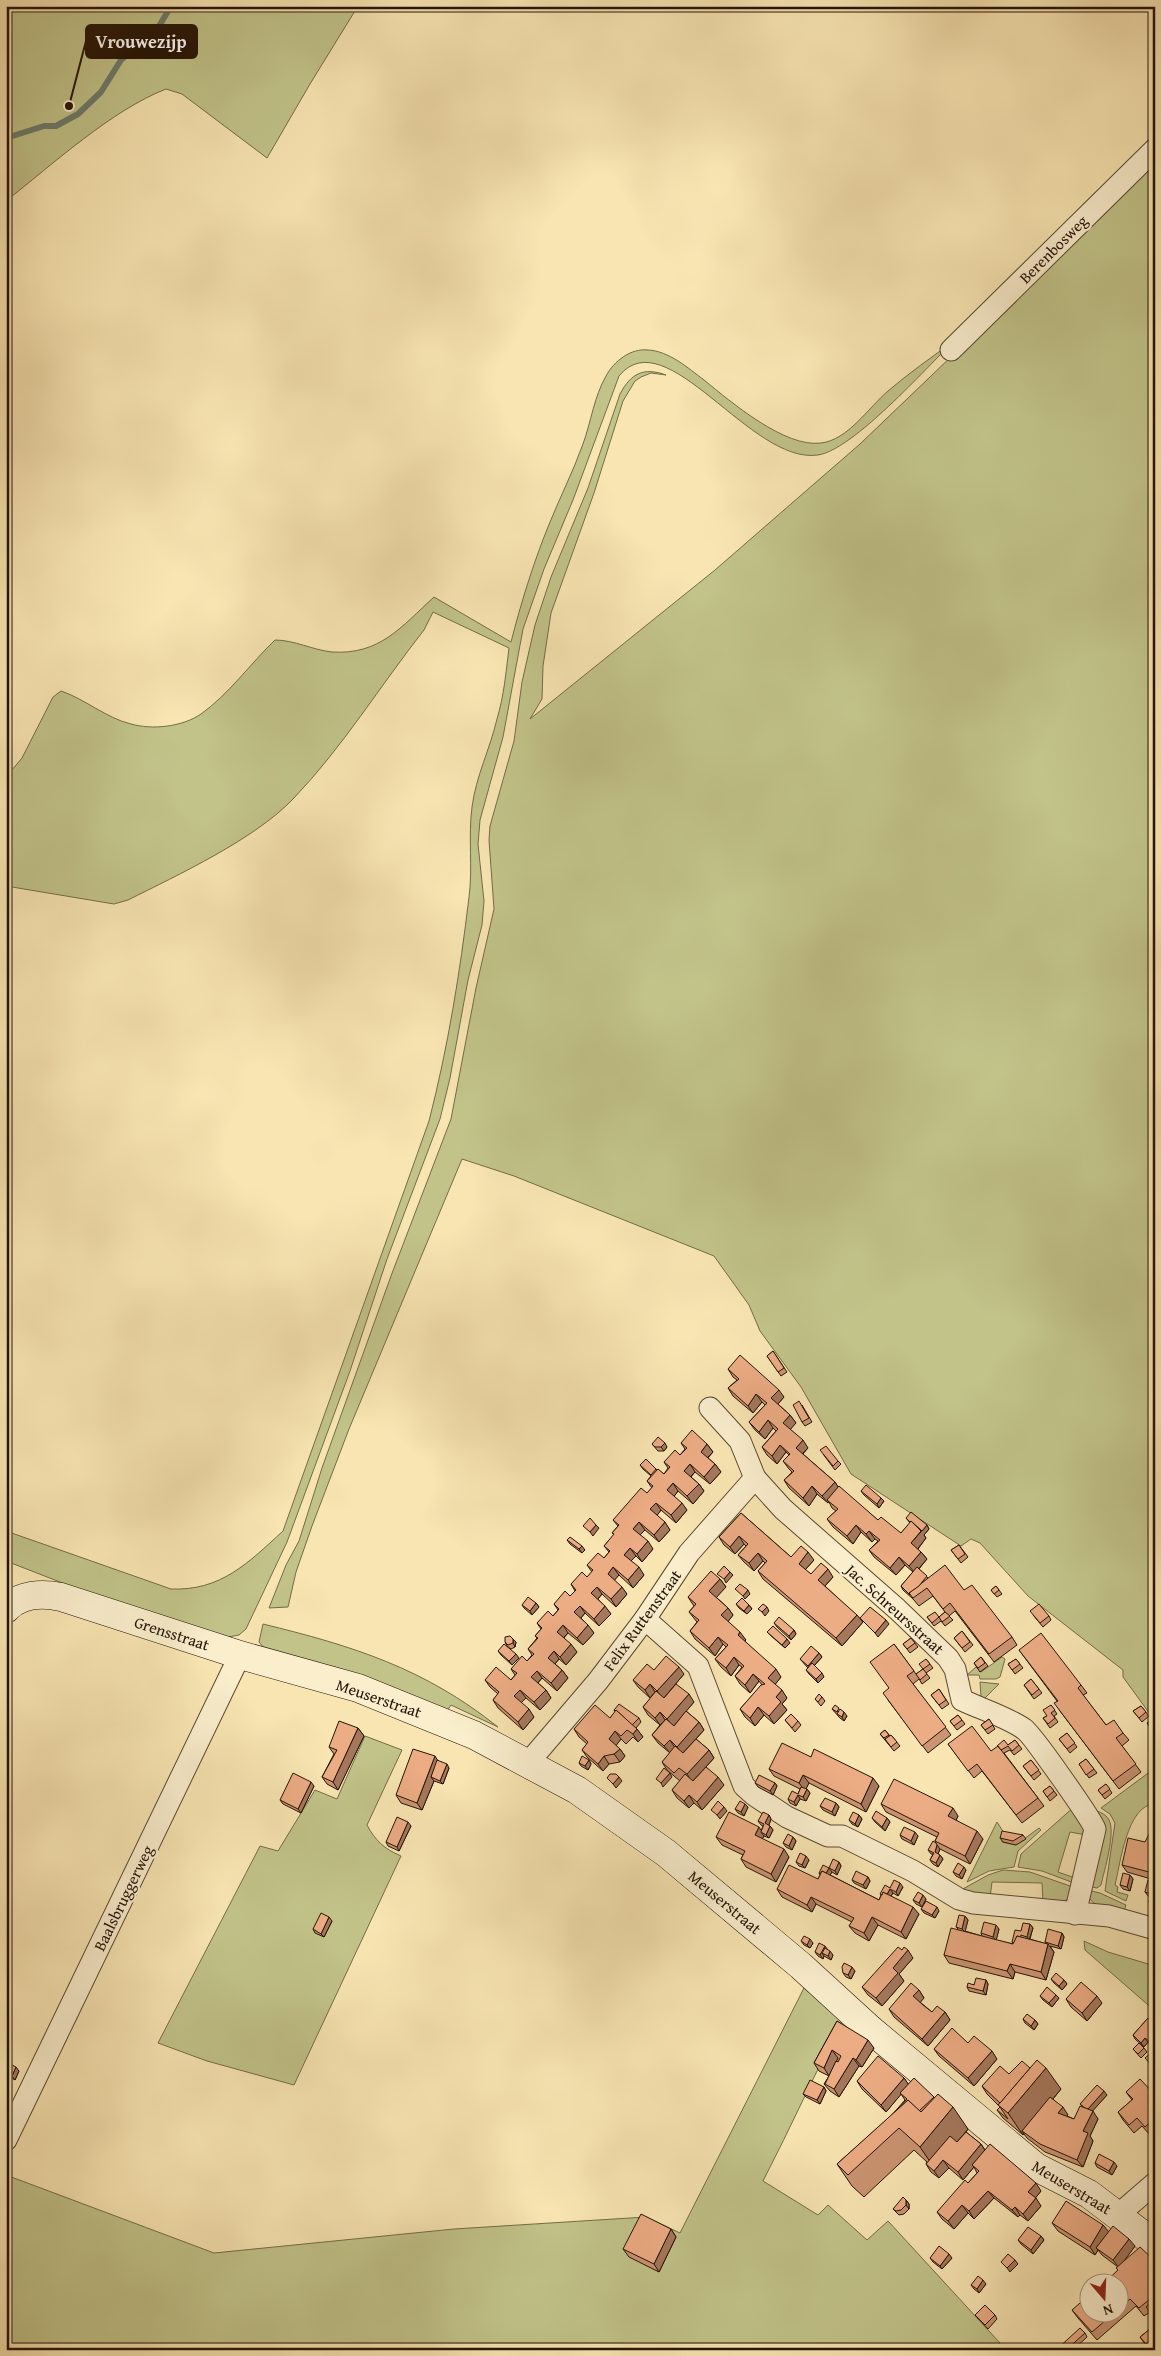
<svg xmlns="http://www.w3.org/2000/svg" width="1161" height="2356" font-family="'Gentium Book Plus',serif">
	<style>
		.green { fill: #c1c389; stroke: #736c48 }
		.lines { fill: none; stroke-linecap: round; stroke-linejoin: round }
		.stream { stroke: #6d7b6c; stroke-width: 6 }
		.street-casing { stroke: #5a4831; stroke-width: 23 }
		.secondary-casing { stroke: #251406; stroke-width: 29 }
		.street { stroke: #faeecd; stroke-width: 21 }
		.secondary { stroke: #faeecd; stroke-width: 28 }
		.wall { fill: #cb9472; stroke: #251406 }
		.shaded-wall { fill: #a5785c; stroke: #251406 }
		.building { fill: #ecac84; stroke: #251406 }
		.labels { text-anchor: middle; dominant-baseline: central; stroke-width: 4.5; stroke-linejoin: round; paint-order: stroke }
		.street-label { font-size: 16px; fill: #251406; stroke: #faeecd }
		.leader { fill: none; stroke: #251406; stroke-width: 2 }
		.callout-dot { fill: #251406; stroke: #faeecd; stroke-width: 2 }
		.callout { fill: #251406; stroke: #251406; stroke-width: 2 }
		.callout-label { font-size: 18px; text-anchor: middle; font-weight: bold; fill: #fff }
	</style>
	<rect width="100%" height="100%" fill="#f8e5b2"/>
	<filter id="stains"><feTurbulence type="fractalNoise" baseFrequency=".004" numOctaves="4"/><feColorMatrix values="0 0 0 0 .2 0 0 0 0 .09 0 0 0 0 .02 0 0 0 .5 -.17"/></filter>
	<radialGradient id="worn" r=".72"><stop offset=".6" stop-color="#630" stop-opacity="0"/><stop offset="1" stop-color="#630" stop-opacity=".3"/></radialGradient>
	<g class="green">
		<path d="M6 6H358L310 84 267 158 182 94 166 89C112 110 53 164 6 201Z"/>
		<path d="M1155 155V1721L1123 1677V1670L1028 1596 980 1543 971 1539 961 1546 851 1474 801 1387 760 1331 749 1305 714 1256 514 1176 462 1159 349 1429 312 1526 296 1572 288 1607 269 1608 286 1565 299 1541 322 1468 391 1276 451 1119 476 988 494 909 489 840 490 826 514 741 522 682 535 625 551 577 588 488 620 394C631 373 644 367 666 375L651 373 641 377 635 381 623 401 594 493 551 613 543 666 542 699 530 719 715 570 860 444 978 331Z"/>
		<path d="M954 341C926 368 853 450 818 455 751 465 666 318 619 376L573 500 544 569 523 629 503 737 480 820 478 844 484 901 482 925 468 980 450 1078 440 1119 387 1259 350 1371 287 1542 246 1629 239 1635 228 1637 78 1589 6 1561V1531L171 1589C221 1591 248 1563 283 1531L429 1121C448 1047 460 973 469 897 473 868 468 837 472 807 476 776 490 749 497 719 504 696 506 672 509 648L433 612 424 630C380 686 342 748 293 799 255 839 178 875 128 900L114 904 6 886V777L22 758 53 697 61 691C85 699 106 718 131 724 152 730 182 727 201 714 228 695 251 663 275 640 294 640 313 650 332 652 380 655 401 627 434 597L511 642C521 603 533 564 548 527 559 499 573 472 583 444 591 422 594 397 606 376 614 361 631 348 648 350 669 351 688 368 704 380 731 402 785 448 821 443 848 440 868 408 888 391 909 373 932 357 954 341Z"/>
		<path d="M263 1624C353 1646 424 1668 498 1727L451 1705 447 1711 264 1648 259 1642Z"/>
		<path d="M1002 1657 1005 1659 1000 1677 996 1679H980L979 1675H967L976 1667 981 1672Z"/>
		<path d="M980 1682 999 1684 984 1699 981 1697Z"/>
		<path d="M365 1736 402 1750 367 1825C375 1840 384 1849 401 1856L294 2085 207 2061 158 2043 260 1846 278 1851 315 1790 337 1799Z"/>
		<path d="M1155 1768V1804C1127 1804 1120 1865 1115 1885L1118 1887 1117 1892 1128 1895 1126 1901 1105 1891 1115 1823 1110 1814 1101 1808Z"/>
		<path d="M1075 1806 1086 1835 1070 1832 1058 1872 1075 1878 1074 1883 1042 1871 1018 1867 1021 1854Z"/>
		<path d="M1090 1808C1096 1811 1106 1813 1109 1820 1116 1833 1104 1871 1101 1885L1097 1888 1087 1886Z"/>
		<path d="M997 1822 1004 1833 1002 1842 1016 1845 1039 1828 1041 1830 1018 1851 1014 1867 989 1871 967 1882Z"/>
		<path d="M1003 1870 1030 1872 1073 1887 1070 1896 1063 1903 1043 1902 1042 1883 992 1882 990 1898 961 1890 988 1875Z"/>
		<path d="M1087 1890 1100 1893 1126 1905 1124 1911C1109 1908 1089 1909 1087 1890Z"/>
		<path d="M1084 1941 1108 1952 1155 1966V2011L1085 1950Z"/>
		<path d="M804 1988 843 2019C815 2073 791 2127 763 2181L818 2215 828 2205 867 2240 888 2221 1000 2343 994 2350H6V2175L214 2253 454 2229 646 2217 680 2233Z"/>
	</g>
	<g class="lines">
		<path class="stream" d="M6 138 44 126H56L78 114 101 92 121 60 158 28 171 6"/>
		<g class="street-casing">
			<g id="street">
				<path d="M951 350 1155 149"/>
				<path d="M710 1408 740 1441 755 1478 783 1509 897 1609 948 1658 955 1669 962 1700C981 1709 1007 1717 1024 1729 1032 1734 1092 1820 1095 1829L1075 1914"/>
				<path d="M645 1619 698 1666 744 1786 754 1795 787 1817 828 1836H842L913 1871 959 1899 973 1903 1109 1916 1155 1929"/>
				<path d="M528 1763 598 1681 645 1619 689 1553 755 1478"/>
				<path d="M6 2140 240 1655"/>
				<path d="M1118 2215 1155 2183"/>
			</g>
		</g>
		<g class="secondary-casing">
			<path id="secondary" d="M6 1609C20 1594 42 1593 61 1597L240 1655 358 1688 474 1735 577 1790 666 1853 801 1966 871 2030 1036 2167 1089 2194 1155 2244"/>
		</g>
		<use href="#street" class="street"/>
		<use href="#secondary" class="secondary"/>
	</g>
	<g class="wall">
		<path d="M773 1351 787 1372 781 1376 767 1356Z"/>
		<path d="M728 1369 784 1397 778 1404 790 1415 796 1423 790 1429 808 1448 803 1454 835 1482 838 1487 878 1520 901 1533 910 1523 906 1518 927 1525 929 1529 924 1535 926 1538 918 1549 921 1552 927 1559 919 1569 928 1578 964 1590 1012 1637 1017 1645 994 1662 955 1611 949 1616 953 1620 945 1626 941 1621 934 1626 927 1617H939L945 1612 933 1596 919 1606 913 1599 903 1590 901 1586 913 1572 905 1565 896 1575 874 1557 869 1550 878 1541 875 1539 872 1542 861 1532 853 1544 833 1527 827 1519 836 1511 832 1508 829 1502 828 1503 817 1494 809 1506 789 1488 784 1480 792 1472 789 1469 783 1461 789 1455 786 1452 777 1464 767 1455 762 1447 776 1431 773 1428 765 1439 755 1430 749 1422 765 1405 762 1402 753 1413 733 1396 728 1388 737 1380 733 1377Z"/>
		<path d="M802 1405 812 1422 805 1426 802 1422Z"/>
		<path d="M681 1443 707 1444 713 1452 708 1458 715 1464 721 1472 710 1484 695 1472 691 1477 699 1484 704 1491 693 1504 678 1491 674 1496 687 1510 676 1523 661 1510 657 1515 670 1530 659 1542 645 1530 640 1535 653 1549 642 1562 636 1556 631 1561 644 1575 633 1588 619 1575 614 1580 627 1594 616 1607 602 1594 598 1599 611 1614 599 1626 585 1613 581 1618 594 1633 583 1645 568 1633 564 1638 577 1652 566 1665 559 1659 555 1664 562 1670 568 1678 557 1691 542 1678 538 1683 546 1690 551 1698 540 1710 526 1698 521 1703 534 1717 523 1730 498 1708 493 1700 498 1694 490 1687 485 1680H511L515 1675 511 1669 527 1661 532 1655 528 1649 537 1638 535 1636 541 1629 537 1623 553 1616 558 1610 554 1604 570 1596 575 1591 571 1584 587 1577 592 1572 587 1565 604 1558 609 1552 604 1546 614 1535 612 1533 618 1526 613 1520 647 1493 652 1488 647 1481 651 1476 643 1469 640 1465 656 1469 664 1474 668 1468 664 1462 680 1455 685 1449Z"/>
		<path d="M652 1444 667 1447 664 1451H658Z"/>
		<path d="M823 1454 838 1461 841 1464 835 1470Z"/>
		<path d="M861 1491 881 1498 884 1501 879 1508 864 1495Z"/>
		<path d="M741 1513 791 1557 814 1560 805 1570 811 1574 833 1577 825 1586 863 1622 842 1646 763 1579 758 1571 765 1563 763 1561 754 1571 744 1562 738 1555 746 1546 744 1544 735 1554 724 1545 719 1537Z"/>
		<path d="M567 1540 585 1550 582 1553 570 1544Z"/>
		<path d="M959 1545 968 1557 961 1563 951 1550Z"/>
		<path d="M720 1579 726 1587 716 1597 728 1608 733 1615 728 1621 746 1640 745 1641 781 1677 775 1684 787 1698 782 1704 787 1710 774 1724 764 1715 755 1726 745 1717 740 1709 762 1685 759 1681 750 1693 740 1684 735 1676 742 1667 739 1665 731 1676 721 1667 715 1659 726 1647 723 1644 715 1656 695 1639 690 1631 697 1622 689 1612 694 1606 688 1597Z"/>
		<path d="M996 1586 1002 1594 997 1597 991 1590Z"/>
		<path d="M536 1603 539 1607 532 1615 524 1608 522 1605Z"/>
		<path d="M736 1604 749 1605 752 1609 747 1614 739 1608Z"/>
		<path d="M1033 1615 1049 1616 1051 1620 1043 1627Z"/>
		<path d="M774 1623 794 1630 796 1634 791 1640 777 1627Z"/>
		<path d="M962 1631 973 1645 965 1652 954 1638Z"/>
		<path d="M767 1632 790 1643 785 1648 770 1635Z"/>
		<path d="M911 1638 918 1647 910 1653 903 1644Z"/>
		<path d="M513 1639 516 1642 515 1647 511 1649 507 1646 505 1642Z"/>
		<path d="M894 1644 916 1674 922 1670 926 1659 933 1668 926 1673 930 1678 922 1684 919 1679 913 1684 951 1735 928 1753 888 1700Z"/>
		<path d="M1019 1650 1081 1685 1087 1693 1083 1695 1106 1725 1123 1733 1129 1740 1122 1746 1141 1772 1119 1789 1060 1711 1057 1701Z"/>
		<path d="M498 1651 519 1658 512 1665 501 1655Z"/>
		<path d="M819 1653 822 1657 814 1666 824 1677 818 1683 809 1674 806 1670 808 1668 800 1659Z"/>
		<path d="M981 1657 988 1666 980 1672 974 1663Z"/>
		<path d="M1016 1659 1023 1668 1015 1674 1008 1664Z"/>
		<path d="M654 1670 684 1674 668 1693 694 1702 686 1711 699 1722 704 1730 696 1739 709 1750 714 1758 706 1767 724 1785 702 1810 694 1803 689 1808 677 1798 672 1790 680 1781 667 1770 662 1762 670 1753 658 1743 652 1735 660 1725 648 1715 643 1707 655 1693 650 1698 638 1687 633 1680Z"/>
		<path d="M1031 1679 1042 1693 1034 1699 1024 1685Z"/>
		<path d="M939 1689 949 1704 942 1709 931 1695Z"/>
		<path d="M822 1697 825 1701 821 1706 815 1699Z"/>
		<path d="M1051 1705 1057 1714 1054 1716 1058 1722 1050 1728 1043 1718 1047 1716Z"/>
		<path d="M1141 1706 1149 1716 1142 1722 1133 1711Z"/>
		<path d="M832 1709 847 1716 844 1721 840 1718Z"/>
		<path d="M614 1710 639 1718 641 1722 636 1728 643 1737 638 1742 633 1737 626 1744 621 1739 616 1745 620 1749 625 1756 620 1762 609 1764 603 1771 587 1757 582 1750 587 1744 579 1737 574 1729 610 1718 615 1712Z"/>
		<path d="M958 1715 965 1724 957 1730 950 1721Z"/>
		<path d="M989 1719 995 1729 988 1734 981 1725Z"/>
		<path d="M785 1720 798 1721 801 1725 795 1732Z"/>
		<path d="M1147 1723 1155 1724V1731L1154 1732Z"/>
		<path d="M358 1728 364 1736 338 1790 327 1784 322 1777 334 1754 329 1747Z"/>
		<path d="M885 1730 890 1736 891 1735 900 1746 894 1751 880 1734Z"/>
		<path d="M1067 1733 1077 1747 1070 1753 1059 1739Z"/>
		<path d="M1015 1740 1022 1749 1014 1755 1010 1750 1004 1753 1044 1806 1022 1823 982 1771 974 1778 948 1744 991 1751 1008 1745Z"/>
		<path d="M811 1757 879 1786 866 1812 809 1783 806 1788 810 1793 806 1801 800 1799 796 1806 790 1803 788 1799 798 1794 800 1789 774 1776 769 1769Z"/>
		<path d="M1086 1759 1097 1773 1089 1778 1079 1764Z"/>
		<path d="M437 1760 449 1768 443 1784 434 1781 422 1810 401 1803 396 1795Z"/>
		<path d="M589 1760 591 1764 588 1770 581 1766 579 1763Z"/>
		<path d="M1031 1760 1041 1774 1034 1780 1023 1766Z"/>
		<path d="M755 1783H775L777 1786 773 1795 758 1787Z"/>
		<path d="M1106 1784 1112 1793 1105 1799 1098 1790Z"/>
		<path d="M314 1786 301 1813 283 1804 280 1800Z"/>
		<path d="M1050 1786 1057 1795 1050 1801 1043 1791Z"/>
		<path d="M836 1803 839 1807 835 1816 823 1810 820 1806Z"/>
		<path d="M745 1804 748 1807 744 1816 738 1813 735 1809Z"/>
		<path d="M881 1804 958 1816 956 1820 983 1839 970 1864 940 1849 938 1854 940 1855 943 1859 938 1867 933 1864 930 1860 933 1854H931L928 1850 936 1843 935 1841 937 1837 886 1812Z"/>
		<path d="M769 1815 771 1819 769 1825 770 1826 773 1830 769 1838 764 1836 762 1839 789 1857 776 1882 746 1867 741 1859 743 1855 722 1845 716 1837 761 1831 763 1826 761 1825 758 1821Z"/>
		<path d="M859 1815 862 1819 858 1827 852 1824 849 1820Z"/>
		<path d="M872 1818H887L890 1822 885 1831 875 1822Z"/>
		<path d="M411 1826 399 1851 388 1846 386 1842Z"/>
		<path d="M900 1835 918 1836 914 1845 902 1839Z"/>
		<path d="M1023 1835 1026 1839 1016 1845 1003 1842 1000 1838Z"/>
		<path d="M1155 1836V1907L1152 1906 1149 1902 1150 1896H1148L1145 1892 1151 1879 1127 1872 1122 1865 1145 1842Z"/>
		<path d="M793 1837 796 1841 792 1850 786 1847 783 1843Z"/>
		<path d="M809 1860 805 1868 799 1866 796 1862Z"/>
		<path d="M839 1862 841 1866 837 1875 832 1872 830 1875 879 1900 881 1895 880 1894 890 1888 903 1887 898 1896 893 1893 891 1896 919 1914 906 1939 878 1925 869 1941 855 1933 849 1926 852 1922 816 1904 812 1912 782 1897 777 1889 818 1879 820 1875 819 1873Z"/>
		<path d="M966 1870 962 1879 956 1876 953 1872Z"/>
		<path d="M1130 1875 1133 1879 1130 1891 1123 1889 1120 1885Z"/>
		<path d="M868 1877 870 1881 866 1889 854 1883 852 1880Z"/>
		<path d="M926 1899 922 1907 916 1904 913 1900Z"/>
		<path d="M921 1909 939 1911 935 1918 924 1913Z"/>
		<path d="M965 1916 968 1920 965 1931 982 1936 981 1933 999 1929 996 1940 1013 1944 1012 1942 1021 1931 1030 1924 1033 1928 1030 1939 1046 1944 1045 1942 1062 1933 1064 1937 1061 1949 1050 1946 1054 1952 1046 1980 1015 1972 1013 1979 949 1963 944 1955 958 1929 956 1927Z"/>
		<path d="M332 1921 324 1937 315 1933 313 1929Z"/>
		<path d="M801 1941 813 1943 810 1948 804 1945Z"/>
		<path d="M815 1952 833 1955 831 1960 824 1956 823 1959 818 1956Z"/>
		<path d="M913 1958 899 1974 904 1981 882 2006 868 1995 862 1987Z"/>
		<path d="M855 1971 851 1979 846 1977 843 1973Z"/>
		<path d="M1051 1979 1064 1980 1067 1984 1062 1990 1054 1983Z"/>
		<path d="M986 1980 988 1984 986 1995 969 1991 967 1987Z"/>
		<path d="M919 1990 924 1998 920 2002 932 2012H945L950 2020 928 2046 894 2017 889 2009Z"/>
		<path d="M1056 1995 1059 1998 1052 2007 1043 2000 1040 1996Z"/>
		<path d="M1066 1999 1102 2003 1087 2021 1071 2007Z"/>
		<path d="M1148 2018 1152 2046 1148 2042 1144 2047 1135 2039 1133 2035Z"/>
		<path d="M1023 2019 1035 2020 1038 2024 1034 2030 1025 2023Z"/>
		<path d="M837 2021 874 2048 862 2067 859 2066 839 2097 830 2091 824 2084 829 2076 819 2071 814 2063Z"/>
		<path d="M968 2043 997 2059 974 2086 939 2056 934 2049Z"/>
		<path d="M1144 2048 1147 2052 1141 2058 1133 2049Z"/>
		<path d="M6 2062 19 2071 15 2080 6 2075Z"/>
		<path d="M1030 2068 1061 2089 1053 2099 1068 2115 1067 2116 1074 2119 1083 2107 1080 2104 1107 2095 1092 2111 1098 2119 1090 2136 1093 2141 1083 2167 1045 2152 1027 2138 1024 2134 1023 2135 1003 2118 997 2110 1000 2107 987 2094 982 2086 1009 2074Z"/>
		<path d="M904 2078 908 2084 934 2097 968 2129 966 2132 981 2144 985 2150 1041 2191 1035 2198 1041 2206 1028 2221 1020 2215 1018 2217 994 2198 974 2219 968 2213 954 2229 942 2219 937 2212 968 2183 977 2173 974 2167 963 2180 949 2168 939 2178 931 2172 926 2164 927 2162 914 2150 864 2197 852 2186 837 2164 891 2116 905 2100 901 2094 886 2112 862 2089 857 2081Z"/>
		<path d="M824 2087 826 2091 820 2104 806 2097 803 2094Z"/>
		<path d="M1126 2092 1155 2095V2130L1150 2135 1142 2126 1134 2133 1123 2120 1118 2112 1132 2100Z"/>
		<path d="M1095 2163 1117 2166 1112 2175 1097 2167Z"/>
		<path d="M906 2200 909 2204V2209L904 2214 899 2215 893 2209Z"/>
		<path d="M1052 2223 1103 2225 1108 2232 1135 2246 1123 2262 1155 2261V2319L1150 2312 1144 2316 1136 2306 1097 2340 1078 2318 1072 2310 1088 2314H1118V2270L1116 2268 1118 2267 1102 2255 1098 2250 1095 2255 1058 2231Z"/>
		<path d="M671 2229 676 2237 659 2272 629 2257 623 2249Z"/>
		<path d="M1041 2236 1044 2240 1033 2254 1021 2244 1018 2240Z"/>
		<path d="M930 2258H952L942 2269 933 2262Z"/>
		<path d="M986 2284 979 2293 974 2289 971 2285Z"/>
		<path d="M975 2315H995L997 2319 988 2329Z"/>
		<path d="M1155 2325V2349L1154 2350H1149L1140 2337Z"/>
		<path d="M1085 2333 1087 2337 1073 2350H1056Z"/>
	</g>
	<g class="shaded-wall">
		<path d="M779 1390 784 1397 776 1406 771 1398Z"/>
		<path d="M756 1394 762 1402 753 1413 748 1406Z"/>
		<path d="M790 1415 796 1423 789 1431 783 1423Z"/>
		<path d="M768 1420 773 1428 765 1439 759 1432Z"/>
		<path d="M803 1440 808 1448 801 1455 796 1448Z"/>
		<path d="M665 1443 667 1447 664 1451 661 1447Z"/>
		<path d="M707 1444 713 1452 706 1459 701 1452Z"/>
		<path d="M780 1445 786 1452 777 1464 772 1456Z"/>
		<path d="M690 1464 695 1472 689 1478 684 1471Z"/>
		<path d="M715 1464 721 1472 710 1484 704 1477Z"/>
		<path d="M835 1482 840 1490 827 1500 829 1502 828 1503 822 1496Z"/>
		<path d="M673 1483 678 1491 673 1498 667 1490Z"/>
		<path d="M699 1484 704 1491 693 1504 687 1496Z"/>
		<path d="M812 1486 817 1494 809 1506 803 1498Z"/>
		<path d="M881 1498 884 1501 879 1508 877 1504Z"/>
		<path d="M656 1503 661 1510 656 1517 650 1509Z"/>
		<path d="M682 1503 687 1510 676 1523 671 1515Z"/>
		<path d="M639 1522 645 1530 639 1536 633 1529Z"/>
		<path d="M665 1522 670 1530 659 1542 654 1535Z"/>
		<path d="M596 1525 599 1528 593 1536 590 1532Z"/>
		<path d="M856 1525 861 1532 853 1544 847 1536Z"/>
		<path d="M927 1525 929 1529 924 1535 926 1538 916 1551 911 1543Z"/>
		<path d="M869 1531 875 1539 872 1542 866 1534Z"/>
		<path d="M739 1536 744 1544 735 1554 730 1547Z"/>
		<path d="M648 1541 653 1549 642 1562 637 1554Z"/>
		<path d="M582 1546 585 1550 582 1553 579 1549Z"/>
		<path d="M630 1548 636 1556 630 1562 624 1555Z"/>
		<path d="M808 1552 814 1560 804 1571 799 1564Z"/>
		<path d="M921 1552 927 1559 915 1573 909 1566Z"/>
		<path d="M758 1553 763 1561 754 1571 749 1563Z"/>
		<path d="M899 1557 905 1565 896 1575 890 1568Z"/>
		<path d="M613 1567 619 1575 613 1582 608 1574Z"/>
		<path d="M639 1567 644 1575 633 1588 628 1580Z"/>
		<path d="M828 1569 833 1577 823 1588 818 1580Z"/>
		<path d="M730 1572 733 1575 726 1583 724 1579Z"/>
		<path d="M720 1579 726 1587 715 1599 709 1591Z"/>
		<path d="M597 1587 602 1594 596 1601 591 1593Z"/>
		<path d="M622 1587 627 1594 616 1607 611 1599Z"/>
		<path d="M748 1590 750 1594 745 1599 743 1596Z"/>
		<path d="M536 1603 539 1607 532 1615 530 1611Z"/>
		<path d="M749 1605 752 1609 747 1614 744 1611Z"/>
		<path d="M580 1606 585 1613 579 1620 574 1612Z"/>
		<path d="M605 1606 611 1614 599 1626 594 1619Z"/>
		<path d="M767 1607 769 1611 765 1616 762 1612Z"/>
		<path d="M728 1608 733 1615 727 1623 721 1615Z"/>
		<path d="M857 1615 863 1622 842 1646 836 1638Z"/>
		<path d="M886 1620 889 1624 878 1637 875 1633Z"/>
		<path d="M563 1625 568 1633 562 1639 557 1632Z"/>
		<path d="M588 1625 594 1633 583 1645 577 1638Z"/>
		<path d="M794 1630 796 1634 791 1640 789 1636Z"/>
		<path d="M740 1632 746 1640 743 1643 738 1635Z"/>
		<path d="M718 1637 723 1644 715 1656 709 1648Z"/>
		<path d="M513 1639 516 1642 515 1647 513 1643Z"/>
		<path d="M787 1639 790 1643 785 1648 782 1645Z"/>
		<path d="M571 1644 577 1652 566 1665 560 1657Z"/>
		<path d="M554 1651 559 1659 553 1666 548 1658Z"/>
		<path d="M819 1653 822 1657 810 1670 808 1666Z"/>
		<path d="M516 1654 519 1658 512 1665 509 1661Z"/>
		<path d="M734 1657 739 1665 731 1676 726 1668Z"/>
		<path d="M679 1667 684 1674 663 1699 657 1691Z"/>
		<path d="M776 1669 781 1677 774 1686 768 1678Z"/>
		<path d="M562 1670 568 1678 557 1691 551 1683Z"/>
		<path d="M537 1671 542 1678 536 1685 531 1677Z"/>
		<path d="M822 1673 824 1677 818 1683 816 1679Z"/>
		<path d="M753 1674 759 1681 750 1693 745 1685Z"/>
		<path d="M650 1684 655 1692 650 1698 645 1690Z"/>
		<path d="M520 1690 526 1698 520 1704 514 1696Z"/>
		<path d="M546 1690 551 1698 540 1710 534 1702Z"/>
		<path d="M782 1690 787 1698 782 1704 787 1710 774 1724 769 1716 776 1697Z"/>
		<path d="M689 1694 694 1702 673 1727 667 1719Z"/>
		<path d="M758 1707 764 1715 755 1726 750 1718Z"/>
		<path d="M529 1709 534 1717 523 1730 518 1722Z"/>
		<path d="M660 1712 665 1720 660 1725 655 1718Z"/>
		<path d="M844 1712 847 1716 844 1721 842 1717Z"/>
		<path d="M699 1722 704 1730 682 1754 677 1747Z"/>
		<path d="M358 1728 364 1736 338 1790 333 1782Z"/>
		<path d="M637 1729 643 1737 638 1742 633 1734Z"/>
		<path d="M615 1731 621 1739 615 1747 609 1739Z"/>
		<path d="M670 1740 675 1748 670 1753 664 1746Z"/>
		<path d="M620 1749 625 1756 620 1762 614 1754Z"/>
		<path d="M709 1750 714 1758 692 1782 687 1774Z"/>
		<path d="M435 1756 440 1764 431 1777 434 1781 422 1810 417 1803Z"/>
		<path d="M604 1756 609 1764 603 1771 598 1764Z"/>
		<path d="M589 1760 591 1764 588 1770 585 1766Z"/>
		<path d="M447 1764 449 1768 443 1784 440 1781Z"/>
		<path d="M670 1773 672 1777 663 1787 661 1783Z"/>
		<path d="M803 1775 809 1783 805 1791 799 1783Z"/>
		<path d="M619 1777 622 1781 616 1788 613 1784Z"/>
		<path d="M718 1777 724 1785 702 1810 697 1802Z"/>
		<path d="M873 1778 879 1786 866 1812 861 1804Z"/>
		<path d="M311 1782 314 1786 301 1813 298 1809Z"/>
		<path d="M775 1783 777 1786 773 1795 770 1791Z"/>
		<path d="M807 1789 810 1793 806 1801 803 1797Z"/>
		<path d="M689 1795 694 1803 689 1808 684 1801Z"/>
		<path d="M798 1795 800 1799 796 1806 794 1802Z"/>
		<path d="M836 1803 839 1807 835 1816 832 1812Z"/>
		<path d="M745 1804 748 1807 744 1816 741 1812Z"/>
		<path d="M724 1807 727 1811 720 1819 717 1815Z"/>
		<path d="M953 1808 958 1816 954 1824 948 1816Z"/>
		<path d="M769 1815 771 1819 768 1827 765 1823Z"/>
		<path d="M859 1815 862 1819 858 1827 855 1824Z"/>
		<path d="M887 1818 890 1822 885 1831 882 1827Z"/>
		<path d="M408 1822 411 1826 399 1851 397 1847Z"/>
		<path d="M770 1826 773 1830 769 1838 766 1835Z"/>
		<path d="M759 1827 763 1833 761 1832 764 1836 760 1843 755 1835Z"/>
		<path d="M977 1831 983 1839 970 1864 965 1856Z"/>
		<path d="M915 1832 918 1836 914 1845 911 1841Z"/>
		<path d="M793 1837 796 1841 792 1850 789 1846Z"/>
		<path d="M937 1845 940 1849 937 1856 935 1852Z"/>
		<path d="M784 1849 789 1857 776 1882 771 1874Z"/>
		<path d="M940 1855 943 1859 938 1867 936 1863Z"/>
		<path d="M806 1856 809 1860 805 1868 802 1865Z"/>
		<path d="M839 1862 841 1866 837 1875 835 1871Z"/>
		<path d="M964 1867 966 1870 962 1879 959 1875Z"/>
		<path d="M829 1868 832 1872 827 1880 825 1876Z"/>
		<path d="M1130 1875 1133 1879 1130 1891 1127 1887Z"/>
		<path d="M868 1877 870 1881 866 1889 863 1885Z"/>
		<path d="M900 1883 903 1887 898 1896 896 1892Z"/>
		<path d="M890 1889 893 1893 888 1900 886 1897Z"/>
		<path d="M923 1895 926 1899 922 1907 919 1903Z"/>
		<path d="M811 1897 816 1904 812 1912 807 1905Z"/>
		<path d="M913 1907 919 1914 906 1939 901 1932Z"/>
		<path d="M937 1907 939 1911 935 1918 932 1915Z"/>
		<path d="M965 1916 968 1920 965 1932 962 1929Z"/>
		<path d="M329 1917 332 1921 324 1937 321 1934Z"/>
		<path d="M872 1917 878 1925 869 1941 864 1933Z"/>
		<path d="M1030 1924 1033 1928 1029 1940 1027 1937Z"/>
		<path d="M996 1925 999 1929 996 1941 993 1937Z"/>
		<path d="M1062 1933 1064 1937 1061 1949 1058 1946Z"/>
		<path d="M810 1939 813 1943 810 1948 807 1945Z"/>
		<path d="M1048 1944 1054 1952 1046 1980 1041 1972Z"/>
		<path d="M825 1946 828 1950 822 1953 824 1956 823 1959 820 1955Z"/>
		<path d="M908 1950 913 1958 899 1974 904 1981 882 2006 876 1998 893 1968Z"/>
		<path d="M830 1951 833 1955 831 1960 828 1956Z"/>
		<path d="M1010 1964 1015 1972 1013 1979 1007 1971Z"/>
		<path d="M852 1967 855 1971 851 1979 848 1975Z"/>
		<path d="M986 1980 988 1984 986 1995 983 1991Z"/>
		<path d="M1064 1980 1067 1984 1062 1990 1059 1986Z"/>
		<path d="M919 1990 924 1998 919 2004 913 1996Z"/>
		<path d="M1056 1995 1059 1998 1052 2007 1049 2003Z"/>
		<path d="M1097 1996 1102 2003 1087 2021 1082 2013Z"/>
		<path d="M945 2012 950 2020 928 2046 922 2039Z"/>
		<path d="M1035 2020 1038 2024 1034 2030 1031 2026Z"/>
		<path d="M1155 2036V2043L1152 2046 1150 2042Z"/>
		<path d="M1145 2038 1148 2042 1144 2047 1141 2043Z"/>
		<path d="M868 2040 874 2048 862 2067 856 2060Z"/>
		<path d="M832 2050 838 2058 829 2076 824 2068Z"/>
		<path d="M992 2051 997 2059 974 2086 968 2078Z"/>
		<path d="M853 2058 859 2066 839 2097 834 2089Z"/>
		<path d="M16 2067 19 2071 15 2080 12 2076Z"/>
		<path d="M1046 2068 1061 2089 1025 2133 1022 2131 1024 2134 1023 2135 1008 2113Z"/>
		<path d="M904 2078 909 2085 886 2112 881 2105Z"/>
		<path d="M824 2087 826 2091 820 2104 817 2100Z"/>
		<path d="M1104 2091 1107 2095 1090 2114 1087 2110Z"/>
		<path d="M953 2107 968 2129 935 2169 920 2147Z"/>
		<path d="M1063 2107 1068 2115 1063 2120 1058 2113Z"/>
		<path d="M1093 2111 1098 2119 1090 2136 1093 2141 1083 2167 1077 2160 1083 2131Z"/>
		<path d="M981 2144 986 2152 972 2165 974 2167 963 2180 958 2172Z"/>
		<path d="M943 2160 949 2168 939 2178 934 2171Z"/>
		<path d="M1114 2162 1117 2166 1112 2175 1109 2171Z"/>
		<path d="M1036 2183 1041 2191 1034 2200 1028 2192Z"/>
		<path d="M988 2191 994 2198 974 2219 969 2211Z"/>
		<path d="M1036 2198 1041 2206 1028 2221 1023 2214Z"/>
		<path d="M906 2200 909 2204V2209L906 2205Z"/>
		<path d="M962 2205 968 2213 954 2229 948 2221Z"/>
		<path d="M1015 2207 1020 2215 1018 2217 1012 2210Z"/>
		<path d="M1103 2225 1109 2232 1096 2248 1098 2250 1095 2255 1090 2247Z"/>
		<path d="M671 2229 676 2237 659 2272 654 2264Z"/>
		<path d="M1041 2236 1044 2240 1033 2254 1031 2250Z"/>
		<path d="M1129 2239 1135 2246 1119 2268 1113 2260Z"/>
		<path d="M949 2254 952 2258 942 2269 940 2266Z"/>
		<path d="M1015 2260 1018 2264 1010 2272 1007 2268Z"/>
		<path d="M983 2280 986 2284 979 2293 977 2289Z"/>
	</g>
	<g class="building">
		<path d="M1155 287V300L1149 291Z"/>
		<path d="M773 1351 784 1368 778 1372 767 1356Z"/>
		<path d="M740 1355 779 1390 771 1398 790 1415 783 1423 803 1440 796 1448 835 1482 822 1496 812 1486 803 1498 784 1480 794 1471 783 1461 790 1454 780 1445 772 1456 762 1447 778 1429 768 1420 759 1432 749 1422 767 1403 756 1394 748 1406 728 1388 739 1379 728 1369Z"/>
		<path d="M799 1401 809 1418 802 1422 793 1405Z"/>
		<path d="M692 1430 707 1444 701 1452 715 1464 704 1477 690 1464 684 1471 699 1484 687 1496 673 1483 667 1490 682 1503 671 1515 656 1503 650 1509 665 1522 654 1535 639 1522 633 1529 648 1541 637 1554 630 1548 624 1555 639 1567 628 1580 613 1567 608 1574 622 1587 611 1599 597 1587 591 1593 605 1606 594 1619 580 1606 574 1612 588 1625 577 1638 563 1625 557 1632 571 1644 560 1657 554 1651 548 1658 562 1670 551 1683 537 1671 531 1677 546 1690 534 1702 520 1690 514 1696 529 1709 518 1722 493 1700 499 1692 485 1680 496 1667 511 1680 517 1673 511 1669 522 1656 527 1661 534 1654 528 1649 538 1638 535 1636 542 1628 537 1623 548 1611 553 1616 559 1609 554 1604 565 1591 570 1596 576 1590 571 1584 582 1572 587 1577 593 1570 587 1565 598 1553 604 1558 610 1551 604 1546 614 1534 612 1533 619 1525 613 1520 641 1488 647 1493 653 1486 647 1481 658 1469 664 1474 670 1467 664 1462 675 1450 680 1455 687 1448 681 1443Z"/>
		<path d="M658 1437 665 1443 661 1447H655L652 1444Z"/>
		<path d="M826 1446 838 1461 833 1466 820 1450Z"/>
		<path d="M646 1459 656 1469 651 1475 640 1465Z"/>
		<path d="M866 1485 881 1498 877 1504 861 1491Z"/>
		<path d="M839 1486 878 1520 881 1517 901 1533 911 1521 921 1531 911 1543 921 1552 909 1566 899 1557 890 1568 869 1550 880 1540 869 1531 866 1534 856 1525 847 1536 827 1519 838 1509 827 1500Z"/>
		<path d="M911 1512 927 1525 922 1531 911 1521 910 1522 906 1518Z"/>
		<path d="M741 1513 791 1557 801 1546 808 1552 799 1564 811 1574 821 1563 828 1569 818 1580 857 1615 836 1638 758 1571 767 1561 758 1553 749 1563 738 1555 748 1544 739 1536 730 1547 719 1537Z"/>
		<path d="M590 1518 596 1525 590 1532 583 1526Z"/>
		<path d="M570 1537 582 1546 579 1549 567 1540Z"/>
		<path d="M959 1545 965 1554 958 1559 951 1550Z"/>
		<path d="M945 1565 964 1590 972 1585 1012 1637 989 1654 950 1603 943 1609 927 1588 913 1598 909 1593Z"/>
		<path d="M724 1566 730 1572 724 1579 717 1574Z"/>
		<path d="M917 1567 927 1576 919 1586 909 1593 910 1595 901 1586Z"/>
		<path d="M711 1571 720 1579 709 1591 728 1608 721 1615 740 1632 738 1635 776 1669 768 1678 782 1690 776 1697 781 1702 769 1716 758 1707 750 1718 740 1709 761 1685 765 1684 753 1674 745 1685 735 1676 744 1666 734 1657 726 1668 715 1659 728 1645 718 1637 709 1648 690 1631 699 1620 689 1612 696 1604 688 1597Z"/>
		<path d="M740 1584 748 1590 743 1596 735 1589Z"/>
		<path d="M996 1586 999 1590 994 1594 991 1590Z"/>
		<path d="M528 1597 536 1603 530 1611 522 1605Z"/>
		<path d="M742 1598 749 1605 744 1611 736 1604Z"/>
		<path d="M763 1604 767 1607 762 1612 758 1609Z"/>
		<path d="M1039 1604 1049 1616 1040 1623 1030 1611Z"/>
		<path d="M870 1607 886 1620 875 1633 860 1618Z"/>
		<path d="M935 1612 939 1617 945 1612 950 1616 942 1622 939 1617 932 1623 927 1617Z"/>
		<path d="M779 1617 794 1630 789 1636 774 1623Z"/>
		<path d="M773 1626 787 1639 782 1645 767 1632Z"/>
		<path d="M962 1631 970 1642 962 1648 954 1638Z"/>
		<path d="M1041 1633 1081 1685 1078 1688 1106 1725 1114 1720 1123 1733 1116 1738 1136 1764 1113 1781 1054 1703 1058 1701 1019 1650Z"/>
		<path d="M510 1636 513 1639V1643L508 1645 505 1642V1637Z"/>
		<path d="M911 1638 915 1643 907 1649 903 1644Z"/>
		<path d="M504 1644 516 1654 509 1661 498 1651Z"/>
		<path d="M894 1644 914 1671 907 1676 946 1727 922 1746 883 1693 889 1688 870 1662Z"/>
		<path d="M811 1646 819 1653 808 1666 800 1659Z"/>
		<path d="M666 1656 679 1667 657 1691 650 1684 645 1690 633 1680 647 1664 654 1670Z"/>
		<path d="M981 1657 985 1663 978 1668 974 1663Z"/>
		<path d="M926 1659 930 1664 923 1669 927 1674 920 1680 916 1674 923 1669 919 1664Z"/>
		<path d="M1016 1659 1020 1664 1012 1670 1008 1664Z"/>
		<path d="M812 1663 822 1673 816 1679 806 1670Z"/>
		<path d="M1031 1679 1039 1689 1032 1695 1024 1685Z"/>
		<path d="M676 1684 689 1694 667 1719 660 1712 655 1718 643 1707 656 1691 664 1698Z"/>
		<path d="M939 1689 946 1700 939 1705 931 1695Z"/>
		<path d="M819 1694 822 1697 818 1702 815 1699Z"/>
		<path d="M619 1704 639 1718 632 1725 616 1710 615 1711 614 1710Z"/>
		<path d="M595 1705 610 1718 616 1710 637 1729 633 1734 627 1730 621 1736 615 1731 609 1739 620 1749 614 1754 604 1756 598 1764 582 1750 588 1742 574 1729Z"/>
		<path d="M835 1705 839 1708 837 1712 832 1709Z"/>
		<path d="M1051 1705 1055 1710 1051 1713 1055 1718 1048 1724 1043 1718 1047 1716 1043 1710Z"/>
		<path d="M1141 1706 1146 1712 1139 1718 1133 1711Z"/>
		<path d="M840 1709 844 1712 842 1717 837 1714Z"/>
		<path d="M686 1711 699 1722 677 1747 670 1740 664 1746 652 1735 666 1719 674 1726Z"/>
		<path d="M791 1714 798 1721 792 1728 785 1720Z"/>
		<path d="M958 1715 962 1720 954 1726 950 1721Z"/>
		<path d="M989 1719 993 1725 985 1730 981 1725Z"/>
		<path d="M1152 1720 1155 1725 1151 1728 1147 1723Z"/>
		<path d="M339 1721 358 1728 333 1782 322 1777 337 1750 329 1747Z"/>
		<path d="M972 1726 991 1751 998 1746 1038 1798 1016 1815 977 1764 968 1771 948 1744Z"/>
		<path d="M885 1730 889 1735 884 1738 880 1734Z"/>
		<path d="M1067 1733 1075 1743 1067 1749 1059 1739Z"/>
		<path d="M891 1735 897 1742 891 1747 885 1739Z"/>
		<path d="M696 1739 709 1750 687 1774 679 1768 674 1773 662 1762 675 1746 683 1753Z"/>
		<path d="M1004 1740 1008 1745 1015 1740 1019 1745 1012 1751 1008 1746 1001 1750 998 1746V1747L997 1746Z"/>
		<path d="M782 1743 811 1757 814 1749 873 1778 861 1804 803 1775 799 1783 769 1769Z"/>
		<path d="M413 1749 435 1756 417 1803 396 1795Z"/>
		<path d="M582 1756 589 1760 585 1766 579 1763Z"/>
		<path d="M1086 1759 1094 1769 1086 1775 1079 1764Z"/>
		<path d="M437 1760 447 1764 440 1781 431 1777Z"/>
		<path d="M1031 1760 1039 1770 1031 1776 1023 1766Z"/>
		<path d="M706 1767 718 1777 697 1802 689 1795 684 1801 672 1790 685 1774 693 1781Z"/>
		<path d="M664 1768 670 1773 661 1783 656 1779Z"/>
		<path d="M293 1773 311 1782 298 1809 280 1800Z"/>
		<path d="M610 1774H616L619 1777 613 1784 607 1778Z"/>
		<path d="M759 1775 775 1783 770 1791 755 1783Z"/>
		<path d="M894 1779 953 1808 948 1816 977 1831 965 1856 935 1841 939 1833 881 1804Z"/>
		<path d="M1106 1784 1110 1789 1102 1795 1098 1790Z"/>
		<path d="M1050 1786 1054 1791 1047 1797 1043 1791Z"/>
		<path d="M801 1787 807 1789 803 1797 798 1795 794 1802 788 1799 792 1791 798 1794Z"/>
		<path d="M825 1798 836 1803 832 1812 820 1806Z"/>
		<path d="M718 1801 724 1807 717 1815 711 1810Z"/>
		<path d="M740 1801 745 1804 741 1812 735 1809Z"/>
		<path d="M876 1811 887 1818 882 1827 872 1818Z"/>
		<path d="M729 1812 759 1827 755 1835 784 1849 771 1874 741 1859 745 1851 716 1837Z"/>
		<path d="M763 1812 769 1815 765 1823 770 1826 766 1835 761 1832 764 1824 758 1821Z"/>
		<path d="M853 1812 859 1815 855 1824 849 1820Z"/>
		<path d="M397 1817 408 1822 397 1847 386 1842Z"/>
		<path d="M904 1827 915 1832 911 1841 900 1835Z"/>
		<path d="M1002 1831 1023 1835 1013 1841 1000 1838Z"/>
		<path d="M788 1834 793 1837 789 1846 783 1843Z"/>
		<path d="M1149 1834 1155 1836V1883L1150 1881 1153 1873 1122 1865 1128 1838 1145 1842Z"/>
		<path d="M933 1841 936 1843 937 1845 935 1852 940 1855 936 1863 930 1860 934 1853 928 1850Z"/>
		<path d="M800 1853 806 1856 802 1865 796 1862Z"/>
		<path d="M833 1859 839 1862 835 1871 829 1868 826 1873 822 1871 820 1874 819 1873 823 1865 829 1868Z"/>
		<path d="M958 1863 964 1867 959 1875 953 1872Z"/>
		<path d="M789 1865 818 1879 822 1871 879 1900 883 1892 913 1907 901 1932 872 1917 864 1933 849 1926 854 1918 811 1897 807 1905 777 1889Z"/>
		<path d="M856 1871 868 1877 863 1885 852 1880Z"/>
		<path d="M1123 1873 1130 1875 1127 1887 1120 1885Z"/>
		<path d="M894 1880 900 1883 896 1892 890 1889 887 1894 883 1892 882 1895 880 1894 885 1885 890 1888Z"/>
		<path d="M1148 1880 1151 1881H1150L1153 1886 1152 1890 1155 1891V1904L1149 1902 1151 1894 1145 1892Z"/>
		<path d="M918 1892 923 1895 919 1903 913 1900Z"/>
		<path d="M926 1901 937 1907 932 1915 921 1909Z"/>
		<path d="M321 1913 329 1917 321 1934 313 1929Z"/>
		<path d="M959 1915 965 1916 962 1929 956 1927Z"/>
		<path d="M984 1922 996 1925 993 1937 981 1933Z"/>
		<path d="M1023 1923 1030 1924 1027 1937 1021 1935 1020 1937 1017 1936 1014 1943 1012 1942 1015 1930 1021 1931Z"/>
		<path d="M951 1928 1013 1944 1017 1936 1048 1944 1041 1972 1010 1964 1007 1971 944 1955Z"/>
		<path d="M1048 1929 1062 1933 1058 1946 1045 1942Z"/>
		<path d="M804 1936 810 1939 807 1945 801 1941Z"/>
		<path d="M819 1943 825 1946 820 1955 815 1952Z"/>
		<path d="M898 1947 902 1950 904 1947 908 1950 893 1968 898 1973 876 1998 862 1987Z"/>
		<path d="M825 1948 830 1951 828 1956 822 1953Z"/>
		<path d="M844 1963 852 1967 848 1975 843 1973 842 1967Z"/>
		<path d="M1056 1973 1064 1980 1059 1986 1051 1979Z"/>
		<path d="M976 1978 986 1980 983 1991 967 1987 968 1983 974 1985Z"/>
		<path d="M1081 1982 1097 1996 1082 2013 1066 1999Z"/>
		<path d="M911 1983 919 1990 913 1996 923 2005 932 2012 937 2006 945 2012 922 2039 889 2009Z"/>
		<path d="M1047 1987 1056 1995 1049 2003 1040 1996Z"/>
		<path d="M1027 2014 1035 2020 1031 2026 1023 2019Z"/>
		<path d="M1148 2018 1155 2024V2036L1150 2042 1145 2038 1141 2043 1133 2035Z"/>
		<path d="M837 2021 868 2040 856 2060 853 2058 834 2089 825 2084 836 2061 838 2062 841 2056 832 2050 824 2068 814 2063Z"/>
		<path d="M952 2028 968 2043 974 2036 992 2051 968 2078 934 2049Z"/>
		<path d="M1139 2043 1144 2048 1138 2054 1133 2049Z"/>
		<path d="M1155 2050V2069L1145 2058Z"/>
		<path d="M878 2056 904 2078 881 2105 857 2081Z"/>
		<path d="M1037 2060 1046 2068 1008 2113 998 2105Z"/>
		<path d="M1022 2061 1030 2068 1000 2103 982 2086 1000 2066 1009 2074Z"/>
		<path d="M6 2062 16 2067 12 2076 6 2073Z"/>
		<path d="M914 2078 934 2097 919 2111 908 2100 891 2116 907 2099 900 2093Z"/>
		<path d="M1140 2079 1155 2095V2098L1150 2102 1155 2107V2118L1145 2127 1137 2118 1129 2125 1118 2112 1133 2099 1126 2092Z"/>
		<path d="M810 2080 824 2087 817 2100 803 2094Z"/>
		<path d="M1097 2085 1104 2091 1088 2109 1085 2108 1080 2104Z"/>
		<path d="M938 2094 953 2107 920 2147 899 2128 848 2175 837 2164 908 2100 921 2112Z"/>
		<path d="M1050 2097 1063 2107 1058 2113 1074 2119 1080 2106 1093 2111 1083 2131 1088 2133 1077 2160 1040 2144 1022 2131Z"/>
		<path d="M1000 2107 1008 2119 997 2110Z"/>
		<path d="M966 2132 981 2144 958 2172 943 2160 934 2171 926 2164 950 2136 957 2142Z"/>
		<path d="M990 2144 1036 2183 1028 2192 1036 2198 1023 2214 1015 2207 1012 2210 988 2191 969 2211 962 2205 948 2221 937 2212 965 2180 968 2183 979 2171 972 2165Z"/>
		<path d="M1099 2154 1114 2162 1109 2171 1095 2163Z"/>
		<path d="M903 2197 906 2200V2205L901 2210 896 2211 893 2209Z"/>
		<path d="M1066 2201 1103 2225 1090 2247 1052 2223Z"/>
		<path d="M641 2214 671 2229 654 2264 623 2249Z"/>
		<path d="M1113 2226 1129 2239 1113 2260 1096 2248Z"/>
		<path d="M1028 2227 1041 2236 1031 2250 1018 2240Z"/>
		<path d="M939 2246 949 2254 940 2266 930 2258Z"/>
		<path d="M1140 2247 1155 2261V2295L1139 2308 1130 2299 1118 2309V2284H1103L1118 2270 1116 2268Z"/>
		<path d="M1008 2254 1015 2260 1007 2268 1001 2262Z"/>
		<path d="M978 2276 983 2280 977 2289 971 2285Z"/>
		<path d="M1088 2296V2314H1113L1092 2332 1072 2310Z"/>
		<path d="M1155 2299V2318L1146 2307Z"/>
		<path d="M985 2305 995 2315 985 2325 975 2315Z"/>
		<path d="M1155 2325V2336L1146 2344 1140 2337Z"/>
		<path d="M1080 2328 1085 2333 1066 2350H1056Z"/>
	</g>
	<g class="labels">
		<g class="street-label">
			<text transform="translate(1053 249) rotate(-45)">Berenbosweg</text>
			<text transform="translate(895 1609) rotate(42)">Jac. Schreursstraat</text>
			<text transform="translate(642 1620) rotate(-54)">Felix Ruttenstraat</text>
			<text transform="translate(172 1633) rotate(18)">Grensstraat</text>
			<text transform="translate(379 1698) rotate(19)">Meuserstraat</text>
			<text transform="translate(123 1898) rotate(-64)">Baalsbruggerweg</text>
			<text transform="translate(725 1902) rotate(40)">Meuserstraat</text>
			<text transform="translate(1072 2187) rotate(31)">Meuserstraat</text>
		</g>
	</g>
	<path class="leader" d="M69 106L86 41"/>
	<circle class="callout-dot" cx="69" cy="106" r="5"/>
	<rect class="callout" x="86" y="25" width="111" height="33" rx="5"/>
	<g class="callout-label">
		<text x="141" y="48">Vrouwezijp</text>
	</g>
	<rect width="1161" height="2356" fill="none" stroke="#f8e5b2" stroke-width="25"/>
	<rect x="8" y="8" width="1146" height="2341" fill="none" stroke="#251406" stroke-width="2.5"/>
	<rect x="12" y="12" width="1136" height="2331" fill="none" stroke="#251406"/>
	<g transform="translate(1104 2298) rotate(161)"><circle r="24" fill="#faeecd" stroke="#a5977d"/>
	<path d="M0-4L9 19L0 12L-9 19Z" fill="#8f2418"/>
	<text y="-8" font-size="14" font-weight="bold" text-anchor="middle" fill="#251406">N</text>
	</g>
	<rect width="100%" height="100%" filter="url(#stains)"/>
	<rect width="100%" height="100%" fill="url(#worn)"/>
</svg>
